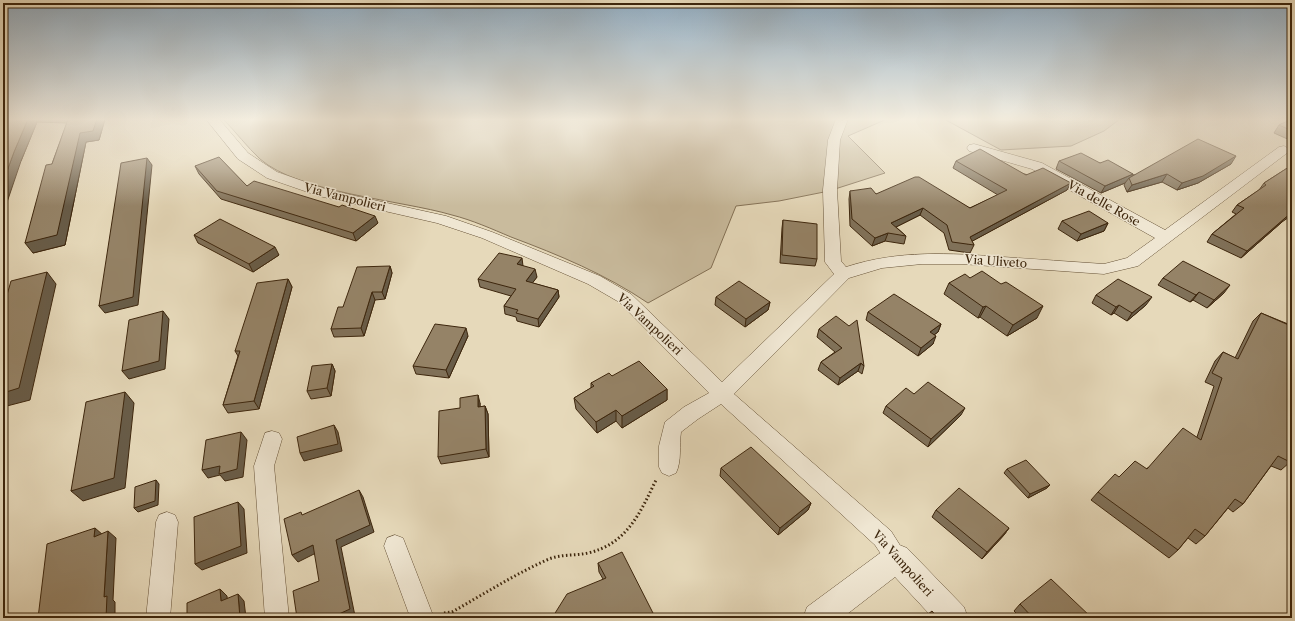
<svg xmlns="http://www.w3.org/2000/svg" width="1295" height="621" font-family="'Libre Caslon Text',serif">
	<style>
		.green { fill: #c9bb9d; stroke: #837055 }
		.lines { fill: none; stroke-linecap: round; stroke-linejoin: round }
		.minor-casing { stroke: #675338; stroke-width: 1 }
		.tertiary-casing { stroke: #675338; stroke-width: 1 }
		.path { stroke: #3d260d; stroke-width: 3; stroke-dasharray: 1.5 2.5; stroke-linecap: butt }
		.minor { fill: #efe6d2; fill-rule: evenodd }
		.tertiary { fill: #efe6d2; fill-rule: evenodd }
		.wall { fill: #807159; stroke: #3d260d }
		.shaded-wall { fill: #685c48; stroke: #3d260d }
		.building { fill: #958367; stroke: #3d260d }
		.labels { text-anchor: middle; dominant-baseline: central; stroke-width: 3; stroke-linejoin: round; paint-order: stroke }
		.street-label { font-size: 12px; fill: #3d260d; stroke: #efe6d2 }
	</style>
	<rect width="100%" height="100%" fill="#e6d9ba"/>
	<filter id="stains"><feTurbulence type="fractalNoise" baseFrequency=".005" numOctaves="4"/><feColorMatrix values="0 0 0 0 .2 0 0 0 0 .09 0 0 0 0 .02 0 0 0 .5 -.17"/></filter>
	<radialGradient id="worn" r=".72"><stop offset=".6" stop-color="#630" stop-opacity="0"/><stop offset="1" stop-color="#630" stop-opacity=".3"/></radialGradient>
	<g class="green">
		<path d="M223 119H838L824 192 779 201 736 206 711 268 648 303C605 274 559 255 511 237 492 229 472 220 452 215 401 200 299 193 260 159 247 147 236 132 223 119Z"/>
		<path d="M846 119H887L848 136 885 173 835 189 838 138Z"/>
		<path d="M944 119H1120L1104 131 1071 146 1001 150Z"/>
	</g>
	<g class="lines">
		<g class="minor-casing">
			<g id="minor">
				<path d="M206 119H219L248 153 277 172 328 190 446 216 492 232 600 276 631 294 722 382 834 274 825 262 823 190 828 140 836 119H848L840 140 837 190 841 261 846 267C898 250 950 253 1003 257 1037 259 1070 262 1104 264L1127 258 1155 238 1032 169 969 151 967 148 969 145 974 144 1042 163 1165 230 1279 147 1284 146 1291 150 1138 266 1104 274 962 264H922L882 268 849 278 734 394 891 531 908 558 905 566 897 569 889 566 875 545 721 404 698 419 681 432C679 445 682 461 676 473L669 476 662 473 659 467V446L665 422 684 407 709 393 619 302 588 284 482 238 437 223 319 196 267 178 238 159Z"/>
				<path d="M272 431 279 433 282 439 274 466 289 618H265L254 466 265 433Z"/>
				<path d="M167 512 175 515 178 522 170 618H146L156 522 159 515Z"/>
				<path d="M395 535 403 538 434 618H407L409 614 384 546 387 538Z"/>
			</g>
		</g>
		<g class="tertiary-casing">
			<path id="tertiary" d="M897 544 907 548 964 607 968 618H933L895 577 842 618H803L807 607 887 548Z"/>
		</g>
		<path class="path" d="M444 613 452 612C484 594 515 574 549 559 561 554 575 556 588 553 627 544 640 513 656 480"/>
		<use href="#minor" class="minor"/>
		<use href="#tertiary" class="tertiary"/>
	</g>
	<g class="wall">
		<path d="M3 119H105L99 140 86 142 65 245 33 253 52 164 67 123 37 122 21 161Z"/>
		<path d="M1292 119V141L1274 133 1279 125Z"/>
		<path d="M956 161 1071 183 1067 190 972 241 974 245 970 253 949 250 944 233 920 215 896 227 906 236 904 244 885 241 872 246 850 226 849 199 850 191 876 194 970 208 998 195 953 168Z"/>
		<path d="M1059 161 1100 163 1133 174V175L1231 164 1198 183 1177 190 1162 182 1127 192 1124 185 1125 183 1101 193 1056 169Z"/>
		<path d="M1292 165 1282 222 1241 258 1207 242 1212 234 1236 214 1232 212 1237 205 1259 190 1264 183Z"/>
		<path d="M195 166 247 186 378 223 356 241 221 199 199 174Z"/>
		<path d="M783 220 817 259 815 266 780 263 782 228Z"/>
		<path d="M1062 221 1108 223 1104 231 1077 241 1058 229Z"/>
		<path d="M194 235 279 255 253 272 198 243Z"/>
		<path d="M390 266 392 273 385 299 375 300 364 336 334 337 331 329 343 307Z"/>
		<path d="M523 266 537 277 532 283 558 290 559 297 539 327 517 321 516 317 505 314 504 306 511 296 480 287 478 279Z"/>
		<path d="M970 278 1037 318 1007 336 980 317 978 318 944 294 949 283Z"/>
		<path d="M1163 278 1224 293 1207 308 1193 300 1190 302 1158 285Z"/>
		<path d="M288 279 292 287 259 409 228 413 223 405 238 356 235 351Z"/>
		<path d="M1096 295 1146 305 1127 321 1114 313 1111 315 1092 303Z"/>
		<path d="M716 297 770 302 768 310 745 327 715 305Z"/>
		<path d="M868 312 941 324 938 332 934 335 933 344 918 356 866 320Z"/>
		<path d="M1261 313 1288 324 1292 318V454L1290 462 1281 470 1271 466 1243 504 1233 512 1228 508 1205 536 1196 544 1188 538 1178 550 1169 558 1091 500 1098 492 1119 477 1146 469 1197 437 1214 386 1205 382 1215 361 1223 352 1235 358 1253 321Z"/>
		<path d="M819 329 864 366 862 374 858 371 838 385 818 370 821 362 835 352 817 337Z"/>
		<path d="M468 336 449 378 416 374 413 366Z"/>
		<path d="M332 364 335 371 331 396 311 399 307 391Z"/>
		<path d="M612 376 667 389V400L622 428 616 421 597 433 576 409 574 398 591 388V383Z"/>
		<path d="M914 394 961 415 928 447 883 413 886 406Z"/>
		<path d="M480 403V407L485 406 488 414 489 457 441 464 438 457 460 408Z"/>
		<path d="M721 468 811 503 808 510 778 535 720 476Z"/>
		<path d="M1007 469 1047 488 1028 498 1004 473Z"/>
		<path d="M936 510 1009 528 1004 535 982 559 932 517Z"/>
		<path d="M598 563 654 615 653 618H552L603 579 599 572Z"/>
		<path d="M1020 604 1092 618H1021L1014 611Z"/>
	</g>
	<g class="shaded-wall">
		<path d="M28 119H35L37 122 21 161 3 214V182L14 152Z"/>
		<path d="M97 119H105L99 140 86 142 65 245 33 253 25 243 80 133Z"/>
		<path d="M1236 156 1231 164 1198 183 1177 190 1182 183Z"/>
		<path d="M147 158 152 165 138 305 105 313 99 306Z"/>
		<path d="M1133 174 1130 180 1129 178 1125 183 1101 193 1105 186Z"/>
		<path d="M1167 174 1162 182 1127 192 1132 185Z"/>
		<path d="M1071 183 1067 190 967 244 970 237Z"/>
		<path d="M923 208 920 215 888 231 891 223Z"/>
		<path d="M1292 212V215L1282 222 1241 258 1247 251Z"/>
		<path d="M375 216 378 223 356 241 353 233Z"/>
		<path d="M1108 223 1104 231 1077 241 1081 234Z"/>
		<path d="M888 233 885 241 872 246 875 238Z"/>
		<path d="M275 247 279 255 253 272 249 264Z"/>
		<path d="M522 258 523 266 517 264Z"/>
		<path d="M390 266 392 273 385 299 382 292Z"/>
		<path d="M535 269 537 277 528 289 526 281Z"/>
		<path d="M47 272 56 284 30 400 3 407V393Z"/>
		<path d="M288 279 292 287 259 409 254 401Z"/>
		<path d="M1230 285 1224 293 1207 308 1214 300Z"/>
		<path d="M558 290 559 297 539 327 538 319Z"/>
		<path d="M372 292 375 300 364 336 361 328Z"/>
		<path d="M1199 292 1193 300 1190 302 1196 295Z"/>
		<path d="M1152 297 1146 305 1127 321 1132 313Z"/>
		<path d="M770 302 768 310 745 327 746 319Z"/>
		<path d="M1119 305 1114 313 1111 315 1116 307Z"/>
		<path d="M986 306 980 317 978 318 983 307Z"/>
		<path d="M1043 306 1037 318 1007 336 1013 325Z"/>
		<path d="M163 311 169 319 165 369 129 379 122 371Z"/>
		<path d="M941 324 938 332 927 340 930 332Z"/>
		<path d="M466 328 468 336 449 378 446 370Z"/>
		<path d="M936 336 933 344 918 356 921 348Z"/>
		<path d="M861 363 858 371 838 385 840 378Z"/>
		<path d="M332 364 335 371 331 396 327 388Z"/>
		<path d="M667 389V400L622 428V416Z"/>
		<path d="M125 392 134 403 125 488 83 501 71 491Z"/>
		<path d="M478 395 480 403V415L478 407Z"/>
		<path d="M485 406 488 414 489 457 486 449Z"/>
		<path d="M965 408 961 415 928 447 931 439Z"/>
		<path d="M616 410V421L597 433 596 422Z"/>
		<path d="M334 425 338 432 342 451 304 461 300 453Z"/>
		<path d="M241 432 247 440 243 477 225 481 220 475 208 478 202 470Z"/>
		<path d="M156 480 159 484 158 505 138 512 134 508Z"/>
		<path d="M1050 485 1047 488 1028 498 1030 494Z"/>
		<path d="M359 490 363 497 374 532 341 547 355 616 350 618H330L336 540Z"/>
		<path d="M238 502 244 509 247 553 202 570 195 564Z"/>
		<path d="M811 503 808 510 778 535 780 528Z"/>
		<path d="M95 528 103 535 94 537Z"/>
		<path d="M1009 528 1004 535 982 559 987 552Z"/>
		<path d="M108 531 116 538 113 600 115 602V618H106L104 597Z"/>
		<path d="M313 545 318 552 298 562 292 555Z"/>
		<path d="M220 589 227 596 228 607 221 601Z"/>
		<path d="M238 594 244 601 246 618H240Z"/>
		<path d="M654 615 653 618H648Z"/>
	</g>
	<g class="building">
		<path d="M3 119H28L14 152 3 182Z"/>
		<path d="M68 119H97L93 131 80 133 57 235 25 243 46 165 52 164Z"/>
		<path d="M1292 119V131L1279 125Z"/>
		<path d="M1198 139 1236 156 1203 176 1182 183 1167 174 1132 185 1129 178Z"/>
		<path d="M980 149 1026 175 1043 168 1071 183 970 237 974 245 952 242 947 225 923 208 891 223 906 236 888 233 875 238 852 219 850 191 871 188 876 194 915 177H919L970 208 1007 190 956 161Z"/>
		<path d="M1081 153 1100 163 1108 160 1133 174 1105 186 1059 161Z"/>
		<path d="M219 157 247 186 254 181 339 207 342 205 375 216 353 233 217 191 195 166Z"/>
		<path d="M147 158 133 297 99 306 121 163Z"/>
		<path d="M1292 165V212L1247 251 1212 234 1244 208 1237 205 1266 185 1264 183Z"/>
		<path d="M1089 211 1108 223 1081 234 1062 221Z"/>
		<path d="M220 219 275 247 249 264 194 235Z"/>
		<path d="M783 220 817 224V259L782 255Z"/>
		<path d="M499 253 522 258 517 264 535 269 526 281 558 290 538 319 516 313 518 310 504 306 516 289 478 279Z"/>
		<path d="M1183 261 1230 285 1214 300 1199 292 1196 295 1163 278Z"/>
		<path d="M390 266 382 292H372L361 328 331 329 338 307H343L357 267Z"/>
		<path d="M982 271 1001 284 1006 282 1043 306 1013 325 986 306 983 307 949 283 965 274 970 278Z"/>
		<path d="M47 272 19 388 3 393V309L11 281Z"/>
		<path d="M288 279 254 401 223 405 240 351H235L257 283Z"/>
		<path d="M1118 279 1152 297 1132 313 1119 305 1116 307 1096 295Z"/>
		<path d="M739 281 770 302 746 319 716 297Z"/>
		<path d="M894 294 941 324 930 332 936 336 921 348 868 312Z"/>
		<path d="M163 311 159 361 122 371 129 320Z"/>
		<path d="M1261 313 1291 326 1292 324V454L1290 462 1278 456 1243 504 1235 499 1205 536 1195 529 1178 550 1098 492 1115 474 1119 477 1135 461 1147 469 1183 428 1201 440 1222 378 1212 373 1223 352 1238 359Z"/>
		<path d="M836 316 849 326 857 320 864 366 861 363 840 378 821 362 842 348 819 329Z"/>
		<path d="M435 324 466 328 446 370 413 366Z"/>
		<path d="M639 361 667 389 622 416 616 410 596 422 574 398 594 386 591 383 609 373 612 376Z"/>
		<path d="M332 364 327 388 307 391 312 366Z"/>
		<path d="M928 382 965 408 931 439 886 406 906 388 914 394Z"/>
		<path d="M125 392 114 478 71 491 86 402Z"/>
		<path d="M478 395V407L485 406 486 449 438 457 439 411 460 408V398Z"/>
		<path d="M334 425 338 444 300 453 297 437Z"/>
		<path d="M241 432 237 469 219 474 220 466 202 470 206 440Z"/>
		<path d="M751 447 811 503 780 528 721 468Z"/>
		<path d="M1026 460 1050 485 1030 494 1007 469Z"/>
		<path d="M156 480 155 501 134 508 135 487Z"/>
		<path d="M959 488 1009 528 987 552 936 510Z"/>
		<path d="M359 490 370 525 336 540 350 609 330 618H297L293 591 319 581 313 545 292 555 284 519 301 512 302 515Z"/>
		<path d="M238 502 241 546 195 564 194 517Z"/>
		<path d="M95 528 94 537 108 531 104 597 107 596 106 618H38L47 544Z"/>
		<path d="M622 552 654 615 648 618H552L567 594 606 578 598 563Z"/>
		<path d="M1051 579 1092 618H1033L1020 604Z"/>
		<path d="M220 589 221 601 238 594 240 618H176L187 614V603Z"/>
		<path d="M932 611 938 618H923Z"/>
	</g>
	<linearGradient id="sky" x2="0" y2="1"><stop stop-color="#90aabe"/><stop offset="0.58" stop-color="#f4eee0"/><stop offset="1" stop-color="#f4eee0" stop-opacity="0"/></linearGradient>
	<rect width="1295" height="206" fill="url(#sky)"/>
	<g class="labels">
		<g class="street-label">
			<text transform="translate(345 197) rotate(14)">Via Vampolieri</text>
			<text transform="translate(1104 203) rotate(29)">Via delle Rose</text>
			<text transform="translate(996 261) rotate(4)">Via Uliveto</text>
			<text transform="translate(650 324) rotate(43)">Via Vampolieri</text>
			<text transform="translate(903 563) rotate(48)">Via Vampolieri</text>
		</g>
	</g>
	<rect width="1295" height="621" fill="none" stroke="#e6d9ba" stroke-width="16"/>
	<rect x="4" y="4" width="1287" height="613" fill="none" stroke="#3d260d" stroke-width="2"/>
	<rect x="8" y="8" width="1279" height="605" fill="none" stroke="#3d260d"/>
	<rect width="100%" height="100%" filter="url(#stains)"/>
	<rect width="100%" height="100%" fill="url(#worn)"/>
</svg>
